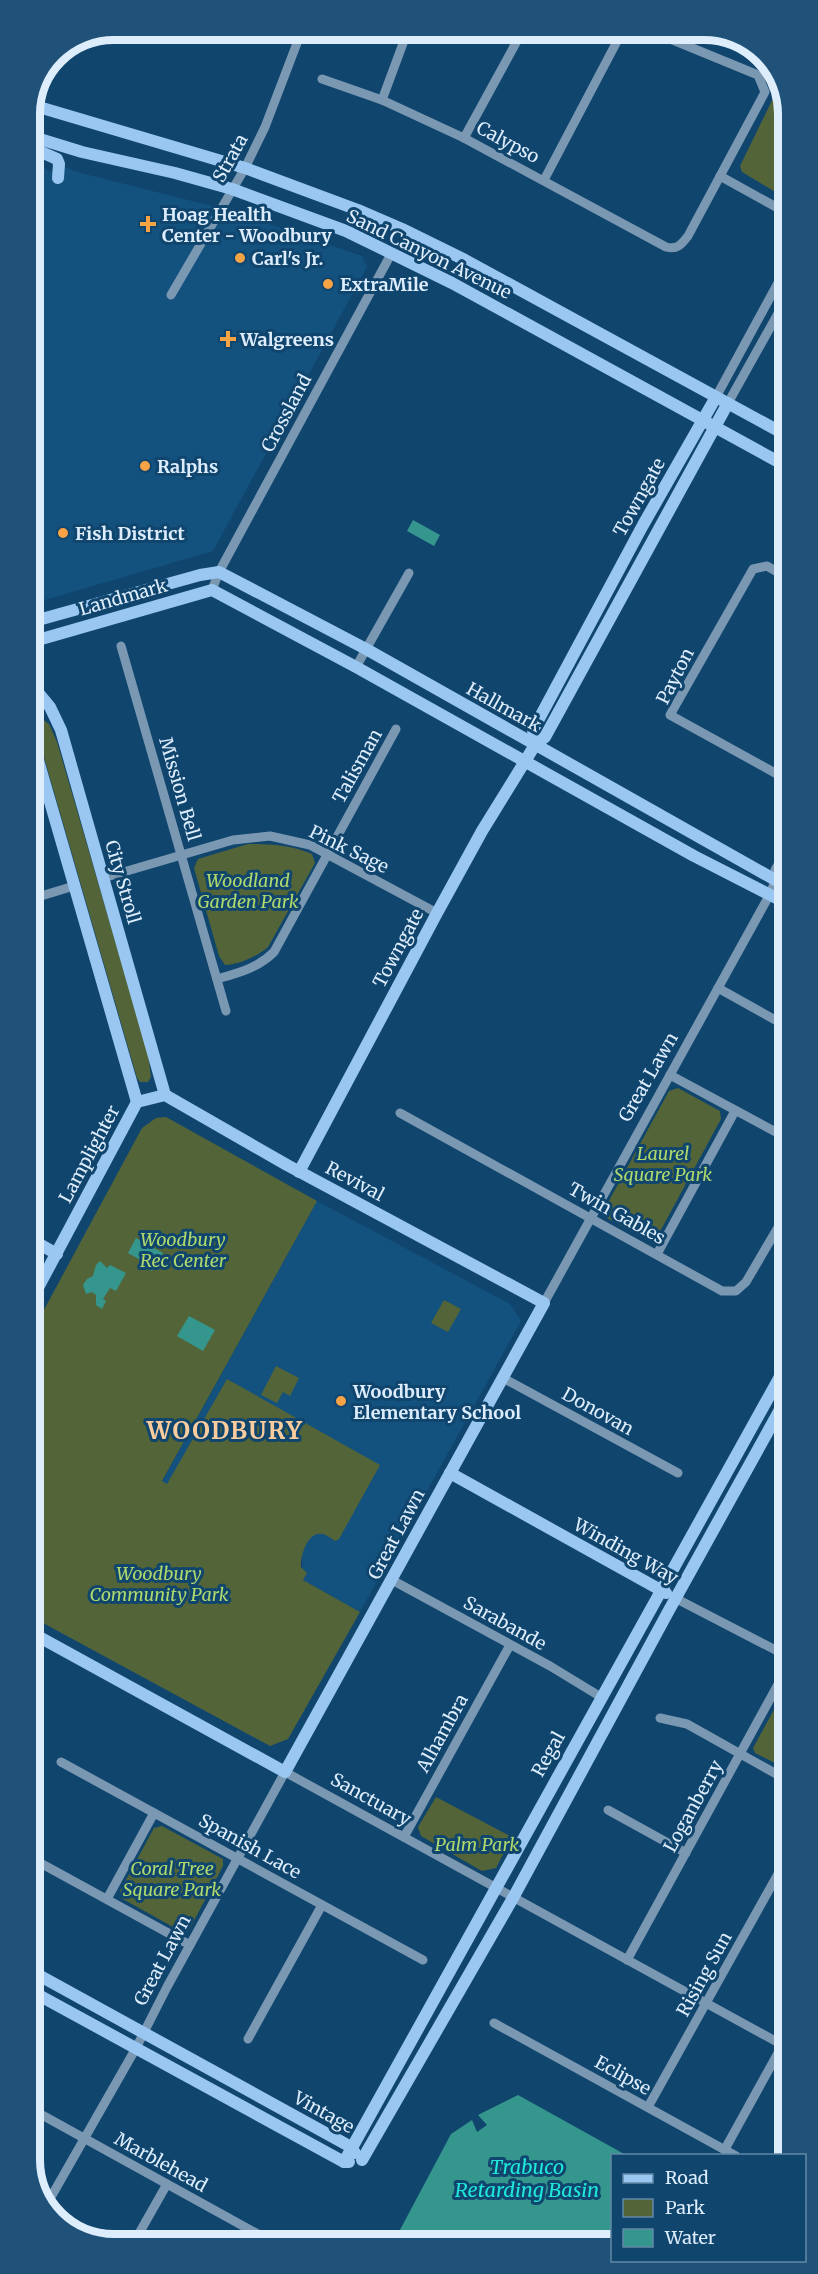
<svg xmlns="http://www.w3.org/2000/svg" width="818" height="2274" font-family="Merriweather,serif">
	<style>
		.built { fill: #13517e }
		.green { fill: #536538 }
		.water { fill: #35968d }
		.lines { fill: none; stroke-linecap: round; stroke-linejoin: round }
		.street { stroke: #7b98b2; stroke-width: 9 }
		.secondary { stroke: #99c7f1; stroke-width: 12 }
		.poi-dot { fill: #f5a345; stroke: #10456e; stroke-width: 2 }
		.labels { text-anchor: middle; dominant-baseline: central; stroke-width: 6; stroke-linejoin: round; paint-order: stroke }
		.street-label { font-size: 18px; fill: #ddedfc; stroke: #10456e }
		.poi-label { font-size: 18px; font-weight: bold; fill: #ddedfc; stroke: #10456e; text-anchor: start }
		.park-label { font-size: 18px; font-style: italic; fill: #b0d96d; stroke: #10456e }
		.water-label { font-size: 20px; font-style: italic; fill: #20e8d9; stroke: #10456e }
		.district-label { font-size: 24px; font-weight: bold; letter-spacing: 1.5px; fill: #fbcd9e; stroke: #10456e }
		.rim { fill: none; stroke: #ddedfc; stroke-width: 8 }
	</style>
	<rect width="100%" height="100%" fill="#10456e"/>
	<g class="built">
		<path d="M30 160 41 164 50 172 59 164 77 172 240 213 248 217 362 256 367 267 213 551 31 604Z"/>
		<path d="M317 1201 510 1304 521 1321 360 1612 303 1580 302 1557 162 1482Z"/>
	</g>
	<g class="green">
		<path d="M780 84 785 92V198L742 172 740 166Z"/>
		<path d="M42 719 49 724 57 742 148 1054 151 1077 148 1082H140L137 1078 39 740V722Z"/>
		<path d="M248 844C270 844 291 845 312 854L315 863 268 947C258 956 238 965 225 965L219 956 194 868 198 859Z"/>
		<path d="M678 1088 720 1111 721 1119 656 1239 647 1240 605 1217V1208L669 1091Z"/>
		<path d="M166 1117 317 1201 162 1481 167 1484 227 1379 380 1465 339 1539 335 1541C332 1539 326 1534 322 1534 307 1531 300 1558 301 1567L307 1573 303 1580 360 1612 288 1739 270 1746 32 1617V1332L142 1128 156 1118Z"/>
		<path d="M444 1300 461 1309 448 1332 431 1323Z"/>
		<path d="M276 1366 299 1378 290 1396 283 1392 277 1403 261 1395Z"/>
		<path d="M787 1686V1769L755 1753 753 1748Z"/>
		<path d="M436 1797 512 1837 496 1868 482 1871 421 1836 418 1827Z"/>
		<path d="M162 1826 223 1859V1866L189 1930 182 1932 121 1898 120 1891 154 1828Z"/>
	</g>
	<g class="water">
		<path d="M413 520 440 535 434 546 407 531Z"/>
		<path d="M136 1238 163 1253 152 1271 146 1268 148 1264 128 1253Z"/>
		<path d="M100 1261 107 1268 110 1265 126 1273 116 1291 110 1288 103 1299 106 1301 102 1309 96 1305V1295L92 1292 86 1294 83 1285 87 1279 93 1276 96 1265Z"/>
		<path d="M189 1316 215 1330 203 1351 177 1336Z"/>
		<path d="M518 2095 626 2155 612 2156V2242L393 2243 451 2134 472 2120 477 2132 487 2125 478 2115Z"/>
	</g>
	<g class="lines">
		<g class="street">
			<path d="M322 79 382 100 464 138 666 247C677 250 681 245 688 236L765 92 758 75 663 36 644 30"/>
			<path d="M382 100 408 30"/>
			<path d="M464 138 523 30"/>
			<path d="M720 176 785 212"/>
			<path d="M544 180 623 30"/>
			<path d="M171 295 245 168 265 127 302 30"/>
			<path d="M716 397 785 270"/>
			<path d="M728 403 785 301"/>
			<path d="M786 577 767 566 753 569 670 715 786 779"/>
			<path d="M212 590 219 572 391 254"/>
			<path d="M121 646 226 1011"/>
			<path d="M356 667 409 573"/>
			<path d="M103 878 233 840 270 836 310 845 437 913"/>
			<path d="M775 881 786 874"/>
			<path d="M31 899 74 886"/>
			<path d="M217 979C238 973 258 968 274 952L396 729"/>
			<path d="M718 988 786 1026"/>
			<path d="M31 1033V1051"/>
			<path d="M670 1075 787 1138"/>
			<path d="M400 1113 722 1291H736L746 1282 787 1212"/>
			<path d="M657 1254 735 1111"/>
			<path d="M544 1303 770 894 775 881V870L786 851"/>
			<path d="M503 1378 678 1473"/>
			<path d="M392 1580 550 1666 601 1697"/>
			<path d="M675 1598 787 1656"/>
			<path d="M660 1718 687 1724 787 1780"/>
			<path d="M61 1762 423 1960"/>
			<path d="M608 1810 686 1853"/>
			<path d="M404 1837 510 1645"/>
			<path d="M33 1859 190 1945"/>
			<path d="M107 1899 154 1813"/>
			<path d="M627 1960 787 1668"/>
			<path d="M494 2023 736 2156"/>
			<path d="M248 2039 322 1905"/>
			<path d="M648 2107 788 1856"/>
			<path d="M33 2110 274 2243"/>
			<path d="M725 2149 788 2035"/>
			<path d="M47 2204 136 2048 167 1987 285 1772 788 2048"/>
			<path d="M240 2243 248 2229"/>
			<path d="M133 2244 167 2184"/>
		</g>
		<g class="secondary">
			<path d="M32 105 245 168 358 210 402 229 465 260 786 435"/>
			<path d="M30 136 82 152 175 173 232 189 346 231 452 283 786 466"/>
			<path d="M30 147 57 159 59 164 58 178"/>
			<path d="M31 622 200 575 219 572 366 649 786 886"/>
			<path d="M31 642 212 590 356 667 694 856 786 903"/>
			<path d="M31 684 50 707 61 730 165 1095"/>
			<path d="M31 736 137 1102"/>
			<path d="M535 745 533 730 643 525 716 397"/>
			<path d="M299 1172 437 913 482 831 535 745 545 737 728 403"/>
			<path d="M32 1240 57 1254"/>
			<path d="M32 1299 137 1102 165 1095 287 1165 544 1303 285 1772 32 1633"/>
			<path d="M450 1473 666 1593"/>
			<path d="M32 1651 40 1638"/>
			<path d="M33 1972 351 2147 355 2153"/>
			<path d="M33 1992 344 2162H349"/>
			<path d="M362 2160 513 1898 668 1612 787 1397"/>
			<path d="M344 2162 787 1364"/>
		</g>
	</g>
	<g class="poi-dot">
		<path d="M145 215h6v6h6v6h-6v6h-6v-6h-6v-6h6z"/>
		<circle cx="240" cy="258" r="6"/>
		<circle cx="328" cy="284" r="6"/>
		<path d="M225 330h6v6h6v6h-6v6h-6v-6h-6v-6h6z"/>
		<circle cx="145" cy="466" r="6"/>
		<circle cx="63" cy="533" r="6"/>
		<circle cx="341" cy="1401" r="6"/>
	</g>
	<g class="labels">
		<g class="street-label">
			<text transform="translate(508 142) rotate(28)">Calypso</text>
			<text transform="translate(230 158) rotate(-61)">Strata</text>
			<text transform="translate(429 254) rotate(26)">Sand Canyon Avenue</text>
			<text transform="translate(286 413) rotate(-62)">Crossland</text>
			<text transform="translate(639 497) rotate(-61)">Towngate</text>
			<text transform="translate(123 597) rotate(-16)">Landmark</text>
			<text transform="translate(675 676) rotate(-63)">Payton</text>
			<text transform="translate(504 707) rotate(29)">Hallmark</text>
			<text transform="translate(357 766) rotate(-61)">Talisman</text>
			<text transform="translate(180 789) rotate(74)">Mission Bell</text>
			<text transform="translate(349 849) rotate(26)">Pink Sage</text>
			<text transform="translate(123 882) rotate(74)">City Stroll</text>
			<text transform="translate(398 948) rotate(-62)">Towngate</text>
			<text transform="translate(648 1077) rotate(-60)">Great Lawn</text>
			<text transform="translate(89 1154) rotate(-62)">Lamplighter</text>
			<text transform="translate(355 1181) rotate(28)">Revival</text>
			<text transform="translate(617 1213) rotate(29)">Twin Gables</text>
			<text transform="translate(598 1411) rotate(29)">Donovan</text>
			<text transform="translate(396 1534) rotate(-62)">Great Lawn</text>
			<text transform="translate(626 1551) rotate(29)">Winding Way</text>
			<text transform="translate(505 1623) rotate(29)">Sarabande</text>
			<text transform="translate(442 1733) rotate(-61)">Alhambra</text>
			<text transform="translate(548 1754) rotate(-61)">Regal</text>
			<text transform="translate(371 1799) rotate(29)">Sanctuary</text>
			<text transform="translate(693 1806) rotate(-61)">Loganberry</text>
			<text transform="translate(250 1846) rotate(29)">Spanish Lace</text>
			<text transform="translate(162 1960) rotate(-62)">Great Lawn</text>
			<text transform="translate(704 1974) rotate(-61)">Rising Sun</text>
			<text transform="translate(623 2075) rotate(29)">Eclipse</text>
			<text transform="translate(324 2112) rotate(29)">Vintage</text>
			<text transform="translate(161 2162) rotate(29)">Marblehead</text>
		</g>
		<g class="poi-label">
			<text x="162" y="214">Hoag Health<tspan x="162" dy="21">Center - Woodbury</tspan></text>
			<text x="252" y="258">Carl's Jr.</text>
			<text x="340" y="284">ExtraMile</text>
			<text x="240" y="339">Walgreens</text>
			<text x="157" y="466">Ralphs</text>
			<text x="75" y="533">Fish District</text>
			<text x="353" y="1391">Woodbury<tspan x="353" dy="21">Elementary School</tspan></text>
		</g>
		<g class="park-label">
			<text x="248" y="880">Woodland<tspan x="248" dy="21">Garden Park</tspan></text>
			<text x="663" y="1153">Laurel<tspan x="663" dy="21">Square Park</tspan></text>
			<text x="183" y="1239">Woodbury<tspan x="183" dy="21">Rec Center</tspan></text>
			<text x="159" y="1573">Woodbury<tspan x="159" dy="21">Community Park</tspan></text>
			<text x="477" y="1844">Palm Park</text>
			<text x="172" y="1868">Coral Tree<tspan x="172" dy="21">Square Park</tspan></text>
		</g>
		<g class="water-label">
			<text x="527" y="2166">Trabuco<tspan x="527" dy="23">Retarding Basin</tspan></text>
		</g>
		<g class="district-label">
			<text x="225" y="1430">WOODBURY</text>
		</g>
	</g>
	<path d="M0 0H818V2274H0ZM114 40H704A74 74 0 0 1 778 114V2160A74 74 0 0 1 704 2234H114A74 74 0 0 1 40 2160V114A74 74 0 0 1 114 40Z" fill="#205279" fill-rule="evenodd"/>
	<path class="rim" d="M114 40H704A74 74 0 0 1 778 114V2160A74 74 0 0 1 704 2234H114A74 74 0 0 1 40 2160V114A74 74 0 0 1 114 40Z"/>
	<rect x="611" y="2154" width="195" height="108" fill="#10456e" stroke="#6288a7" stroke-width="1.5"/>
	<rect x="623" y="2174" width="30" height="9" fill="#99c7f1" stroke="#6288a7" stroke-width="1.5"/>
	<text x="665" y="2184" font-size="18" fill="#ddedfc">Road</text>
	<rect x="623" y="2199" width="30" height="18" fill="#536538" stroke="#6288a7" stroke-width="1.5"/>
	<text x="665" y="2214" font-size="18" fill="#ddedfc">Park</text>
	<rect x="623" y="2229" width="30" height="18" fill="#35968d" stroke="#6288a7" stroke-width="1.5"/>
	<text x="665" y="2244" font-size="18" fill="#ddedfc">Water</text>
</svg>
